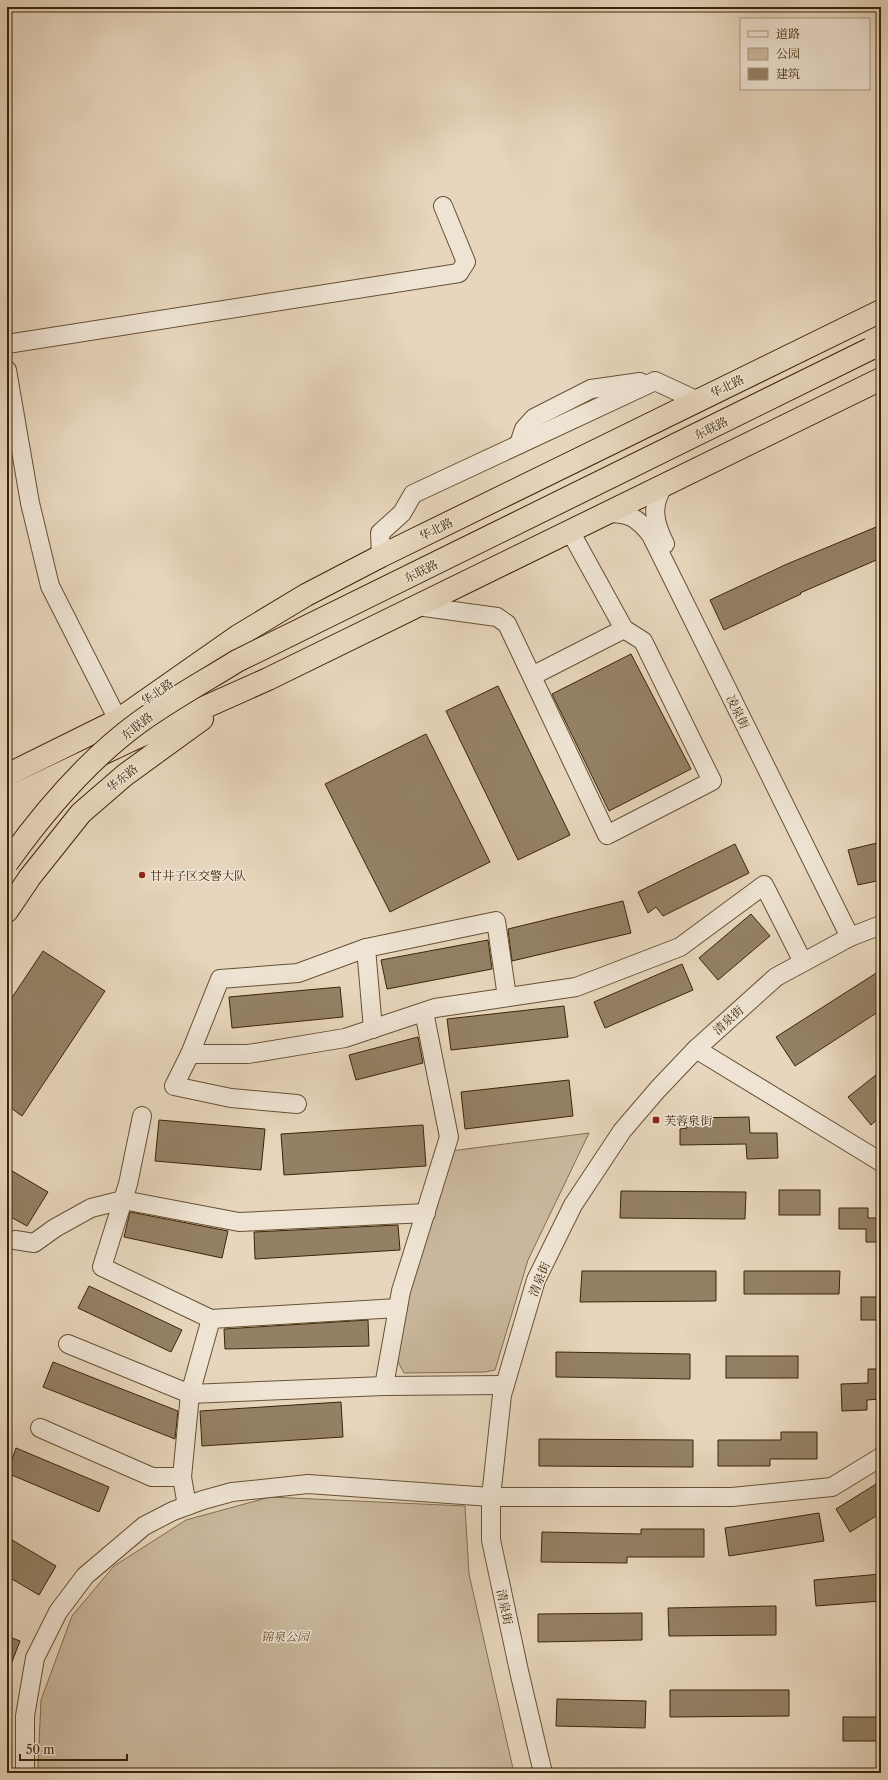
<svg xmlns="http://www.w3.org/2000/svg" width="888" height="1780" font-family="'Libre Caslon Text','Noto Serif SC',serif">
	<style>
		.green { fill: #cab89e; stroke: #826e52 }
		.building { fill: #948165; stroke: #3b2505 }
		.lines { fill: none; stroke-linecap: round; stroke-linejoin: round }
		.minor-casing { stroke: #665133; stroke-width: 20 }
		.highway-casing { stroke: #3b2505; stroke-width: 24 }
		.minor { stroke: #efe4d4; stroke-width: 18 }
		.highway { stroke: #e7d6bd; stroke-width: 22 }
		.highway-bridge-casing { stroke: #3b2505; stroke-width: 24; stroke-linecap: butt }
		.highway-bridge { stroke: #e7d6bd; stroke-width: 22 }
		.poi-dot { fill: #8f2418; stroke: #efe4d4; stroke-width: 1.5 }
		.labels { text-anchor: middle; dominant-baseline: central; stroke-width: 3; stroke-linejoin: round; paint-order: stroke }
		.street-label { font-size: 12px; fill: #3b2505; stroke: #efe4d4 }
		.poi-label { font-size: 12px; fill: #3b2505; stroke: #efe4d4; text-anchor: start }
		.park-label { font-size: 12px; font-style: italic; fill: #5f4a2b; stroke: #efe4d4 }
	</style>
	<rect width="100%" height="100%" fill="#e7d6bd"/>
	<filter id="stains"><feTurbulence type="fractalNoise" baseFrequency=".005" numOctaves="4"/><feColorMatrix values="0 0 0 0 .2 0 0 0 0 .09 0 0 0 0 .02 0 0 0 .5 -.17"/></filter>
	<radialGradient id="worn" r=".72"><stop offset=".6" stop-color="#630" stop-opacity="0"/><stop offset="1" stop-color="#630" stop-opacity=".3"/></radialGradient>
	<g class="green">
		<path d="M589 1133 528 1260 495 1370 485 1372 404 1373 396 1358 412 1278 451 1151Z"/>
		<path d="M270 1497 465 1506 469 1574 514 1773H40L38 1766 41 1700 72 1616 114 1566 186 1520Z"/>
	</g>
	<g class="building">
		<path d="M881 525V558L800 593 801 594 724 630 710 600 787 564Z"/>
		<path d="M631 654 691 769 609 811 552 694Z"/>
		<path d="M498 686 570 835 518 860 446 711Z"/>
		<path d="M426 734 490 862 390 912 325 784Z"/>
		<path d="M881 842V880L858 885 848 850Z"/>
		<path d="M735 844 749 873 663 916 656 907 648 913 638 892Z"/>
		<path d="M623 901 631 933 512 961 508 929Z"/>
		<path d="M751 914 770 936 718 980 699 958Z"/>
		<path d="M488 940 492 969 387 989 381 960Z"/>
		<path d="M43 951 105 991 22 1116 7 1105V1005Z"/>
		<path d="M682 964 693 990 605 1028 594 1002Z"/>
		<path d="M881 970V1010L795 1066 776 1037Z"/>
		<path d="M340 987 343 1017 232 1028 229 997Z"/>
		<path d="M564 1006 568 1037 451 1050 447 1019Z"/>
		<path d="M418 1037 423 1063 356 1080 349 1055Z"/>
		<path d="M881 1071V1116L871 1125 848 1097Z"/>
		<path d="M569 1080 573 1116 465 1129 461 1092Z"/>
		<path d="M749 1117 750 1133H777L778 1158 747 1159 746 1144 680 1145V1129L687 1128 686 1118Z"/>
		<path d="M159 1120 265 1129 261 1170 155 1161Z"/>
		<path d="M423 1125 426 1166 284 1175 281 1134Z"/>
		<path d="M7 1168 48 1192 27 1226 7 1215Z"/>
		<rect x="779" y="1190" width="41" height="25"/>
		<path d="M621 1191 746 1192 745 1219 620 1218Z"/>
		<path d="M839 1208H868V1218H881V1242H866V1229H839Z"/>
		<path d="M130 1212 228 1231 222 1258 124 1237Z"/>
		<path d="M398 1225 400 1250 255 1259 254 1232Z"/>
		<path d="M582 1271H716V1301L580 1302Z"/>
		<path d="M744 1271H840L839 1294H744Z"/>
		<path d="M89 1286 182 1330 171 1352 78 1308Z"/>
		<rect x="861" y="1297" width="20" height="23"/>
		<path d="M368 1320 369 1346 225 1349 224 1329Z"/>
		<path d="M556 1352 690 1354V1379L556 1377Z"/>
		<rect x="726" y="1356" width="72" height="22"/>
		<path d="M53 1362 178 1411 175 1439 43 1387Z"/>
		<path d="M868 1369H881V1399L867 1400V1410L842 1411 841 1384 868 1383Z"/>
		<path d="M341 1402 343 1437 202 1446 200 1411Z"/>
		<path d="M781 1432H817V1459H770V1466H718V1440H781Z"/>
		<path d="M539 1439 693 1440V1467L539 1466Z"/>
		<path d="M16 1448 109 1487 99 1512 7 1473Z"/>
		<path d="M881 1481V1513L850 1532 836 1509Z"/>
		<path d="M819 1513 824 1541 729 1556 725 1528Z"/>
		<path d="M641 1529H704V1557H627V1563L541 1562 542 1532 641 1534Z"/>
		<path d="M7 1537 56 1566 39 1595 7 1576Z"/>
		<path d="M881 1574V1601L816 1606 814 1580Z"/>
		<path d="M776 1606V1635L669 1636 668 1608Z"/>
		<path d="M642 1613V1640L538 1642V1614Z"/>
		<path d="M7 1636 20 1641 8 1672H7Z"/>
		<path d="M670 1690H789V1716L670 1717Z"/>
		<path d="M557 1699 646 1701 645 1728 556 1726Z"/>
		<rect x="843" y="1717" width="38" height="24"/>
	</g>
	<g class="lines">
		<g class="minor-casing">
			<g id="minor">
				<path d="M7 344 459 273 466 262 443 206"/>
				<path d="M7 370 30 503 50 586 118 720"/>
				<path d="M519 444 524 429 534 418 591 389 640 382"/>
				<path d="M606 513C629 513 637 517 651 535L850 937"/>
				<path d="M665 544C654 522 650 505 665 484"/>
				<path d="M381 556 380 533 402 513 413 494 655 381 698 401"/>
				<path d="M417 606 497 617 507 624 607 835 712 781 643 641 624 629"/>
				<path d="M532 676 624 629 570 531"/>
				<path d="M366 948 373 1029"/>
				<path d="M696 1049 881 1162"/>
				<path d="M190 1054H248L345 1038 435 1008 576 987 680 947 764 885 803 962"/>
				<path d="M297 1104 231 1098 174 1086 190 1054 220 979 298 973 366 948 496 921 507 997"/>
				<path d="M142 1116 128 1184 102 1267 211 1319 398 1308"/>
				<path d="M15 1240 34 1243 55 1228 91 1208 123 1200 239 1222 426 1213"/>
				<path d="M68 1344 190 1394 384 1386 505 1385"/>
				<path d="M384 1386 401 1291 449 1137 424 1012"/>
				<path d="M40 1428 152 1477H182"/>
				<path d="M187 1506 182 1477 190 1394 211 1319"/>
				<path d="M25 1773V1716L35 1658 58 1612 85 1576 144 1526 173 1511 203 1500 232 1492 308 1484 491 1497H732L832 1487 881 1457"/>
				<path d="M543 1773 519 1671 491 1540V1497L502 1395 536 1280 573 1205 622 1131 658 1089 696 1049 776 977 850 937 881 925"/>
			</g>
		</g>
		<g class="highway-casing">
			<g id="highway">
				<path d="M7 775 118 720 238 636 306 595 381 556 881 311"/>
				<path d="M7 799 129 741 268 679 881 379"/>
				<path d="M7 829 44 785"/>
				<path d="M7 911 30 877 81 813 125 775 202 719"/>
			</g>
		</g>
		<use href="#minor" class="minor"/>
		<use href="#highway" class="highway"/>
		<g class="highway-bridge-casing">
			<path id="highway-bridge" d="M7 863C45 810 88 759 141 721 172 699 205 681 237 661L870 349"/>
		</g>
		<use href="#highway-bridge" class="highway-bridge"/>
	</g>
	<g class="poi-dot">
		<circle cx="142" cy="875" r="4"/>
		<rect x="652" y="1116" width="8" height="8" rx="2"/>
	</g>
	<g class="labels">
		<g class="street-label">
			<text transform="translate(727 386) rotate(-26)">华北路</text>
			<text transform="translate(711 428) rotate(-26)">东联路</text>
			<text transform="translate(436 529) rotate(-26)">华北路</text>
			<text transform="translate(421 571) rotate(-26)">东联路</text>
			<text transform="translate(157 692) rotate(-35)">华北路</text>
			<text transform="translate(738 712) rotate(64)">凌泉街</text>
			<text transform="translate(137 726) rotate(-38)">东联路</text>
			<text transform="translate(122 778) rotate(-39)">华东路</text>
			<text transform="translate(728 1020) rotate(-42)">清泉街</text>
			<text transform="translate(539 1279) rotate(-68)">清泉街</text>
			<text transform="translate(505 1607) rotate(78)">清泉街</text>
		</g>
		<g class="poi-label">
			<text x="150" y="875">甘井子区交警大队</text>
			<text x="664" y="1120">芙蓉泉街</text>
		</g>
		<g class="park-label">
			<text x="285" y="1636">锦泉公园</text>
		</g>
	</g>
	<rect width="888" height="1780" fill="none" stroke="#e7d6bd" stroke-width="24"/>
	<rect x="8" y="8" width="872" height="1764" fill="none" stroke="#3b2505" stroke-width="2"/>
	<rect x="12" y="12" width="864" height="1756" fill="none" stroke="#3b2505"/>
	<rect x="740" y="18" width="130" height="72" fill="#efe4d4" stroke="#a79881"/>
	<rect x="748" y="31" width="20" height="6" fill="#efe4d4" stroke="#a79881"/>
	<text x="776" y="38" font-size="12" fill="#3b2505">道路</text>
	<rect x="748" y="48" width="20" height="12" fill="#cab89e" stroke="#a79881"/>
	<text x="776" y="58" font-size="12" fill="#3b2505">公园</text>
	<rect x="748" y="68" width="20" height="12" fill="#948165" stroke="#a79881"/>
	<text x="776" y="78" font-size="12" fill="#3b2505">建筑</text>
	<path d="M20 1754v6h107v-6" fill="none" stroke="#3b2505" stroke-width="2"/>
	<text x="26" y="1754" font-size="12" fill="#3b2505" stroke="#efe4d4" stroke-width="3" paint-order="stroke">50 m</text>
	<rect width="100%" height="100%" filter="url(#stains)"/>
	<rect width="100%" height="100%" fill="url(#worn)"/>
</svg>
